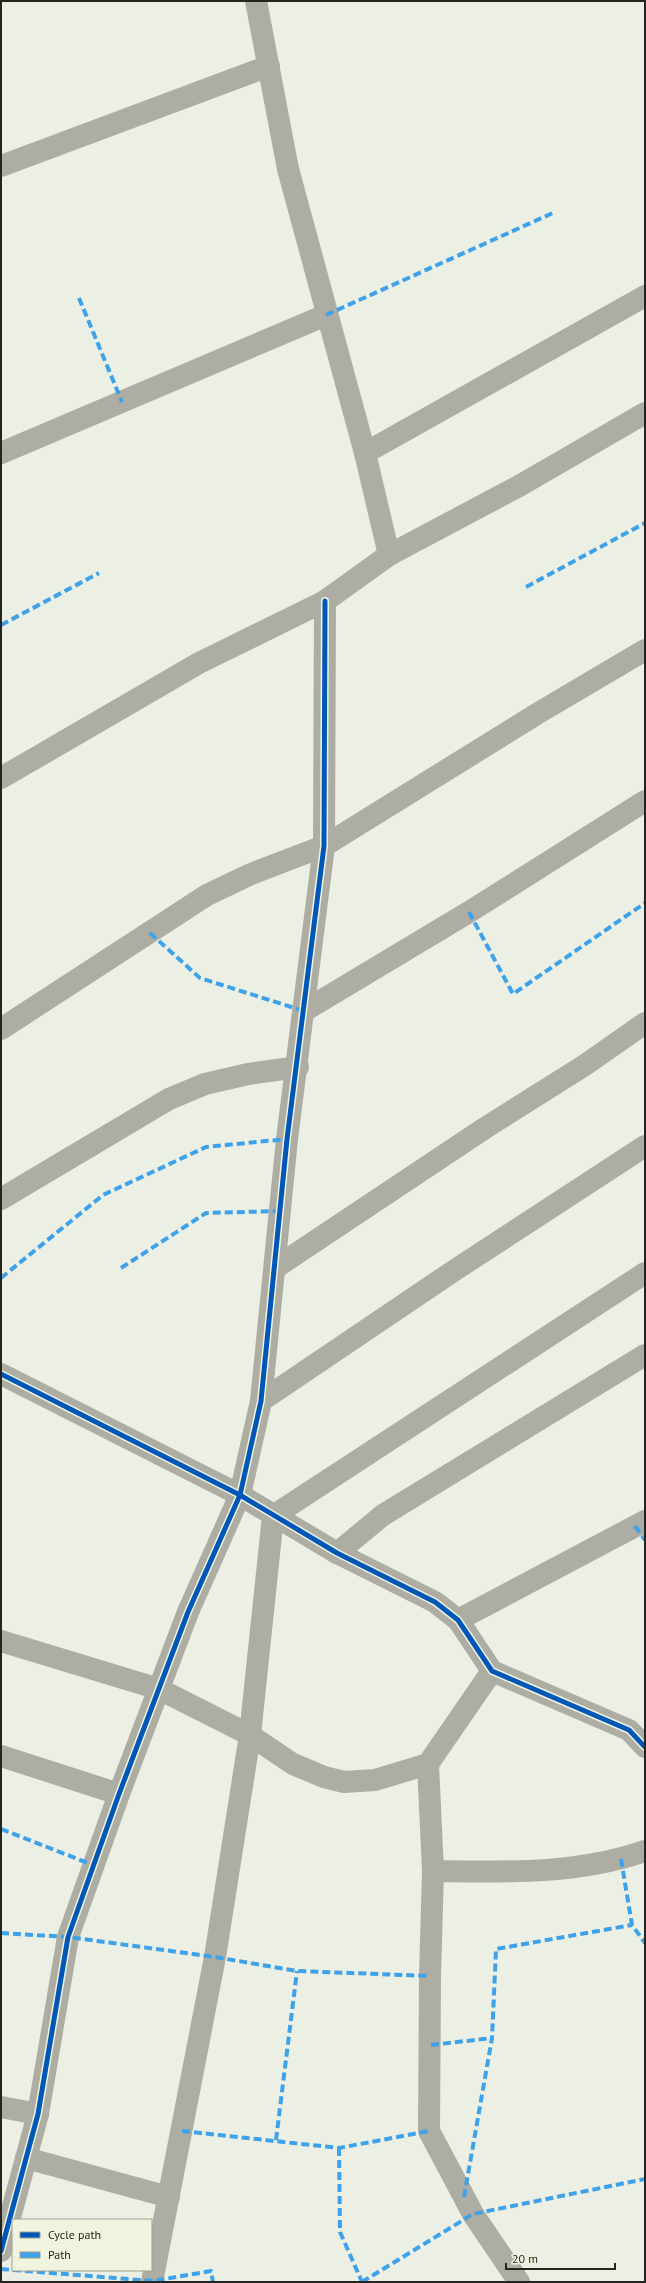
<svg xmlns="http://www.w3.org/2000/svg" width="646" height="2283" font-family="'PT Sans',sans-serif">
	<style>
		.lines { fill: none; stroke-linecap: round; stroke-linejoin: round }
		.street { stroke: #aeada3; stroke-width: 22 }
		.quiet { stroke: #3ea2ea; stroke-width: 4; stroke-dasharray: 8 4; stroke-linecap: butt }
		.cycleway-casing { stroke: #eff4df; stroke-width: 8 }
		.cycleway { stroke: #0057b8; stroke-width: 5 }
	</style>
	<rect width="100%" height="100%" fill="#ecefe4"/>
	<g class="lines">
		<g class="street">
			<path d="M256 1 288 169 365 453 389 555"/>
			<path d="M1 166 269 66"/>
			<path d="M1 453 326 315"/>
			<path d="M365 453 645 296"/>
			<path d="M1 778 199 663 325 601 389 555 519 486 645 413"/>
			<path d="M304 1011 469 912 645 801"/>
			<path d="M1 1029 207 895 251 874 324 846 540 712 645 650"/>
			<path d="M1 1199 169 1099 205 1084 248 1074 298 1067"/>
			<path d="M275 1268 485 1128 585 1065 645 1023"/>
			<path d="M1 1374 240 1495 337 1553 435 1602 458 1620 492 1671 629 1730 645 1747"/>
			<path d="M261 1401 458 1268 645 1146"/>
			<path d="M273 1516 645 1273"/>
			<path d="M337 1553 383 1515 645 1355"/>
			<path d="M458 1620 645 1521"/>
			<path d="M1 1641 159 1689 250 1735 293 1764 324 1777 344 1782 375 1780 428 1764 492 1671"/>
			<path d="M1 1756 119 1794"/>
			<path d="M428 1764 433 1871 430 1976 429 2131 473 2214 519 2282"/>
			<path d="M433 1871C504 1872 576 1875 645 1851"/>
			<path d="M1 2107 38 2114"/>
			<path d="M26 2158 169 2197"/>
			<path d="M1 2251 38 2114 68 1937 119 1794 188 1612 240 1495 261 1401 287 1139 324 846 325 601"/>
			<path d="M152 2282 215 1957 250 1735 273 1516"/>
		</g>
		<g class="quiet">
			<path d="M79 298 122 402"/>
			<path d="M326 315 555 212"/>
			<path d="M526 587 645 523"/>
			<path d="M1 625 99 573"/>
			<path d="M469 912 513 994 645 903"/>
			<path d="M150 933 200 978 304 1011"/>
			<path d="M121 1268 206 1213 281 1211"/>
			<path d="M1 1278 103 1195 206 1147 287 1139"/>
			<path d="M635 1526 645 1540"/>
			<path d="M1 1829 93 1865"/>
			<path d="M621 1859 632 1925 645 1943"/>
			<path d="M1 1933 68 1937 215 1957 297 1971 430 1976"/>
			<path d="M431 2045 492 2038"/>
			<path d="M182 2131 339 2148 429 2131"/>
			<path d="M276 2140 297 1971"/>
			<path d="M339 2148 340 2232 362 2282"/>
			<path d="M464 2197 492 2038 496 1949 632 1925"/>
			<path d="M1 2269 153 2281 211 2271 213 2282"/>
			<path d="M362 2282 473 2214 645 2179"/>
		</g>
		<g class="cycleway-casing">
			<g id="cycleway">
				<path d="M1 1374 240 1495 337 1553 435 1602 458 1620 492 1671 629 1730 645 1747"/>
				<path d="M1 2251 38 2114 68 1937 119 1794 188 1612 240 1495 261 1401 287 1139 324 846 325 601"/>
			</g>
		</g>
		<use href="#cycleway" class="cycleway"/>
	</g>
	<rect width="646" height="2283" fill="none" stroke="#24251e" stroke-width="4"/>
	<rect x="12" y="2219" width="140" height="52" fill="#eff4df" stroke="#9ea192"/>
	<rect x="20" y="2232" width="20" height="6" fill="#0057b8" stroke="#9ea192"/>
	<text x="48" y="2239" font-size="12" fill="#24251e">Cycle path</text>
	<rect x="20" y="2252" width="20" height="6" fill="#3ea2ea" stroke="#9ea192"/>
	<text x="48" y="2259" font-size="12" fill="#24251e">Path</text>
	<path d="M506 2263v6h109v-6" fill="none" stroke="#24251e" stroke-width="2"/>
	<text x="512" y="2263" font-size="12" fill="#24251e" stroke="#eff4df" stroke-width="3" paint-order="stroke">20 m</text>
</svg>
